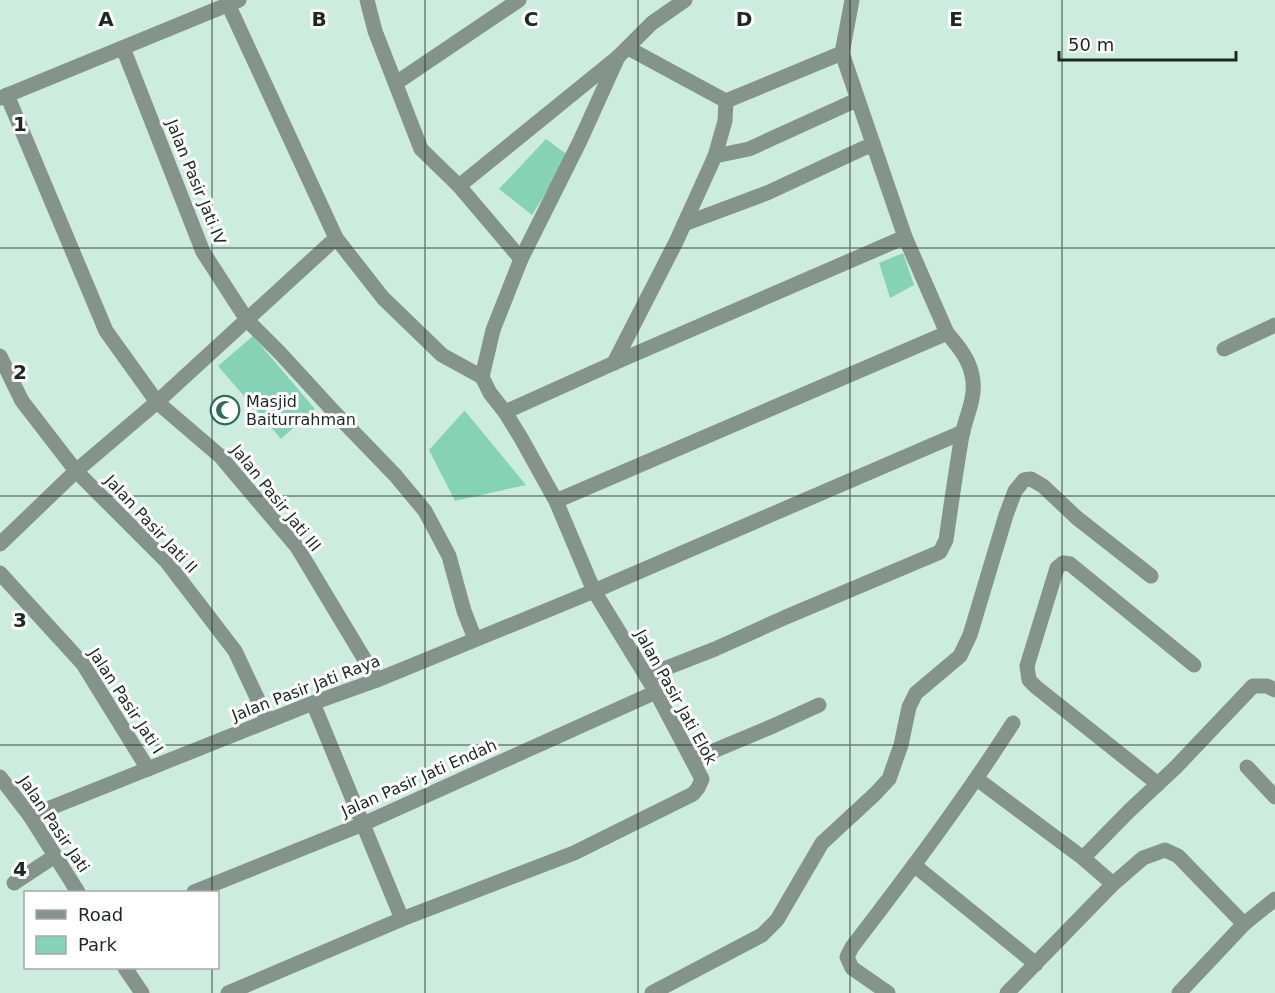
<svg xmlns="http://www.w3.org/2000/svg" width="1275" height="993" font-family="'DejaVu Sans',sans-serif">
	<style>
		.green { fill: #86d2b7 }
		.lines { fill: none; stroke-linecap: round; stroke-linejoin: round }
		.minor { stroke: #85938d; stroke-width: 15 }
		.grid { fill: none; stroke: #1c2824; stroke-width: 1.5; stroke-opacity: 0.55 }
		.labels { text-anchor: middle; dominant-baseline: central; stroke-width: 6; stroke-linejoin: round; paint-order: stroke }
		.street-label { font-size: 16px; fill: #1c2824; stroke: #fff }
		.poi-label { font-size: 16px; fill: #1c2824; stroke: #fff; text-anchor: start }
		.grid-label { font-size: 20px; text-anchor: middle; font-weight: bold; fill: #1c2824; stroke: #fff; stroke-width: 6; stroke-linejoin: round; paint-order: stroke }
	</style>
	<rect width="100%" height="100%" fill="#ccece0"/>
	<g class="green">
		<path d="M546 139 569 156 532 215 499 189Z"/>
		<path d="M903 253 914 285 890 298 879 263Z"/>
		<path d="M253 336 315 409 281 439 218 366Z"/>
		<path d="M464 411H465L526 485 455 501 429 450Z"/>
	</g>
	<g class="lines">
		<g class="minor">
			<path d="M367 0 375 31 421 149 459 186 521 259"/>
			<path d="M228 4 336 238 383 298 442 355 482 377"/>
			<path d="M123 48 203 252 247 320 280 353 335 413 395 475 425 511 449 556 464 611 475 639"/>
			<path d="M628 48 726 101 842 53 852 0"/>
			<path d="M842 53 905 237 947 333"/>
			<path d="M396 83 519 0"/>
			<path d="M7 95 106 331 157 402 220 456 297 547 377 680"/>
			<path d="M0 98 239 0"/>
			<path d="M715 156 725 121 726 101"/>
			<path d="M459 186 618 57 652 23 685 0"/>
			<path d="M684 224 767 193 864 148 873 146"/>
			<path d="M1224 349 1275 325"/>
			<path d="M0 356 22 401 76 471 166 561 235 651 268 721"/>
			<path d="M614 363 676 242 715 156 749 149 850 103 857 101"/>
			<path d="M505 412 614 363 905 237"/>
			<path d="M556 501 947 333C959 347 971 361 973 381 975 400 966 416 962 435 956 470 951 505 946 540L940 552 786 617 715 649 646 676"/>
			<path d="M0 544 76 471 157 402 336 238"/>
			<path d="M0 573 83 664 148 769"/>
			<path d="M313 703 402 919"/>
			<path d="M692 760 773 726 819 705"/>
			<path d="M1247 767 1275 797"/>
			<path d="M0 777 30 816 78 892"/>
			<path d="M977 779 1083 858 1113 884"/>
			<path d="M1158 784 1036 687 1029 680 1027 666 1057 568 1063 563 1070 564 1194 665"/>
			<path d="M30 816 313 703 377 680 594 591 963 432"/>
			<path d="M1083 858 1129 811 1176 767 1253 686H1267L1275 690"/>
			<path d="M914 865 1036 964"/>
			<path d="M14 883 55 856"/>
			<path d="M194 892 363 824 656 692"/>
			<path d="M125 968 142 993"/>
			<path d="M228 993 402 919 574 853 693 794 698 788 702 779 656 692 594 591 556 501 521 438 505 412 490 393 482 377 493 330 521 259 580 141 618 57"/>
			<path d="M652 993 762 935 777 920 822 843 875 794 889 779 901 745 909 707 916 693 960 656 970 635 1006 515 1015 491 1024 480 1031 479 1043 486 1077 518 1151 576"/>
			<path d="M888 993 852 968 847 957 852 947C908 874 963 801 1013 723"/>
			<path d="M1007 993 1113 884 1143 858 1165 850 1178 856 1244 924"/>
			<path d="M1179 993 1244 924 1275 899"/>
		</g>
	</g>
	<path class="grid" d="M212 0V892M425 0V993M638 0V993M850 0V993M1062 0V993M0 248H1275M0 496H1275M0 745H1275M212 968V993"/>
	<defs>
		<g id="mosque-ring" transform="scale(1.5)"><circle r="9.5" fill="#fff" stroke="#2f6d59" stroke-width="1.5"/><path d="M3.5-4.9A6 6 0 1 0 3.5 4.9A5 5 0 1 1 3.5-4.9Z" fill="#2f6d59"/></g>
	</defs>
	<g fill-rule="evenodd">
		<use href="#mosque-ring" x="225" y="410"/>
	</g>
	<g class="labels">
		<g class="street-label">
			<text transform="translate(196 182) rotate(68)">Jalan Pasir Jati IV</text>
			<text transform="translate(276 498) rotate(51)">Jalan Pasir Jati III</text>
			<text transform="translate(151 524) rotate(47)">Jalan Pasir Jati II</text>
			<text transform="translate(306 688) rotate(-21)">Jalan Pasir Jati Raya</text>
			<text transform="translate(676 697) rotate(61)">Jalan Pasir Jati Elok</text>
			<text transform="translate(126 701) rotate(57)">Jalan Pasir Jati I</text>
			<text transform="translate(419 778) rotate(-24)">Jalan Pasir Jati Endah</text>
			<text transform="translate(54 824) rotate(56)">Jalan Pasir Jati</text>
		</g>
		<g class="poi-label">
			<text x="246" y="401">Masjid<tspan x="246" dy="18">Baiturrahman</tspan></text>
		</g>
	</g>
	<g class="grid-label">
		<text x="106" y="26">A</text>
		<text x="319" y="26">B</text>
		<text x="531" y="26">C</text>
		<text x="744" y="26">D</text>
		<text x="956" y="26">E</text>
		<text x="20" y="131">1</text>
		<text x="20" y="379">2</text>
		<text x="20" y="627">3</text>
		<text x="20" y="876">4</text>
	</g>
	<rect x="24" y="891" width="195" height="78" fill="#ffffff" stroke="#a4a9a7" stroke-width="1.5"/>
	<rect x="36" y="910" width="30" height="9" fill="#85938d" stroke="#a4a9a7" stroke-width="1.5"/>
	<text x="78" y="921" font-size="18" fill="#1c2824">Road</text>
	<rect x="36" y="936" width="30" height="18" fill="#86d2b7" stroke="#a4a9a7" stroke-width="1.5"/>
	<text x="78" y="951" font-size="18" fill="#1c2824">Park</text>
	<path d="M1059 51v9h177v-9" fill="none" stroke="#1c2824" stroke-width="3"/>
	<text x="1068" y="51" font-size="18" fill="#1c2824" stroke="#ffffff" stroke-width="4.5" paint-order="stroke">50 m</text>
</svg>
